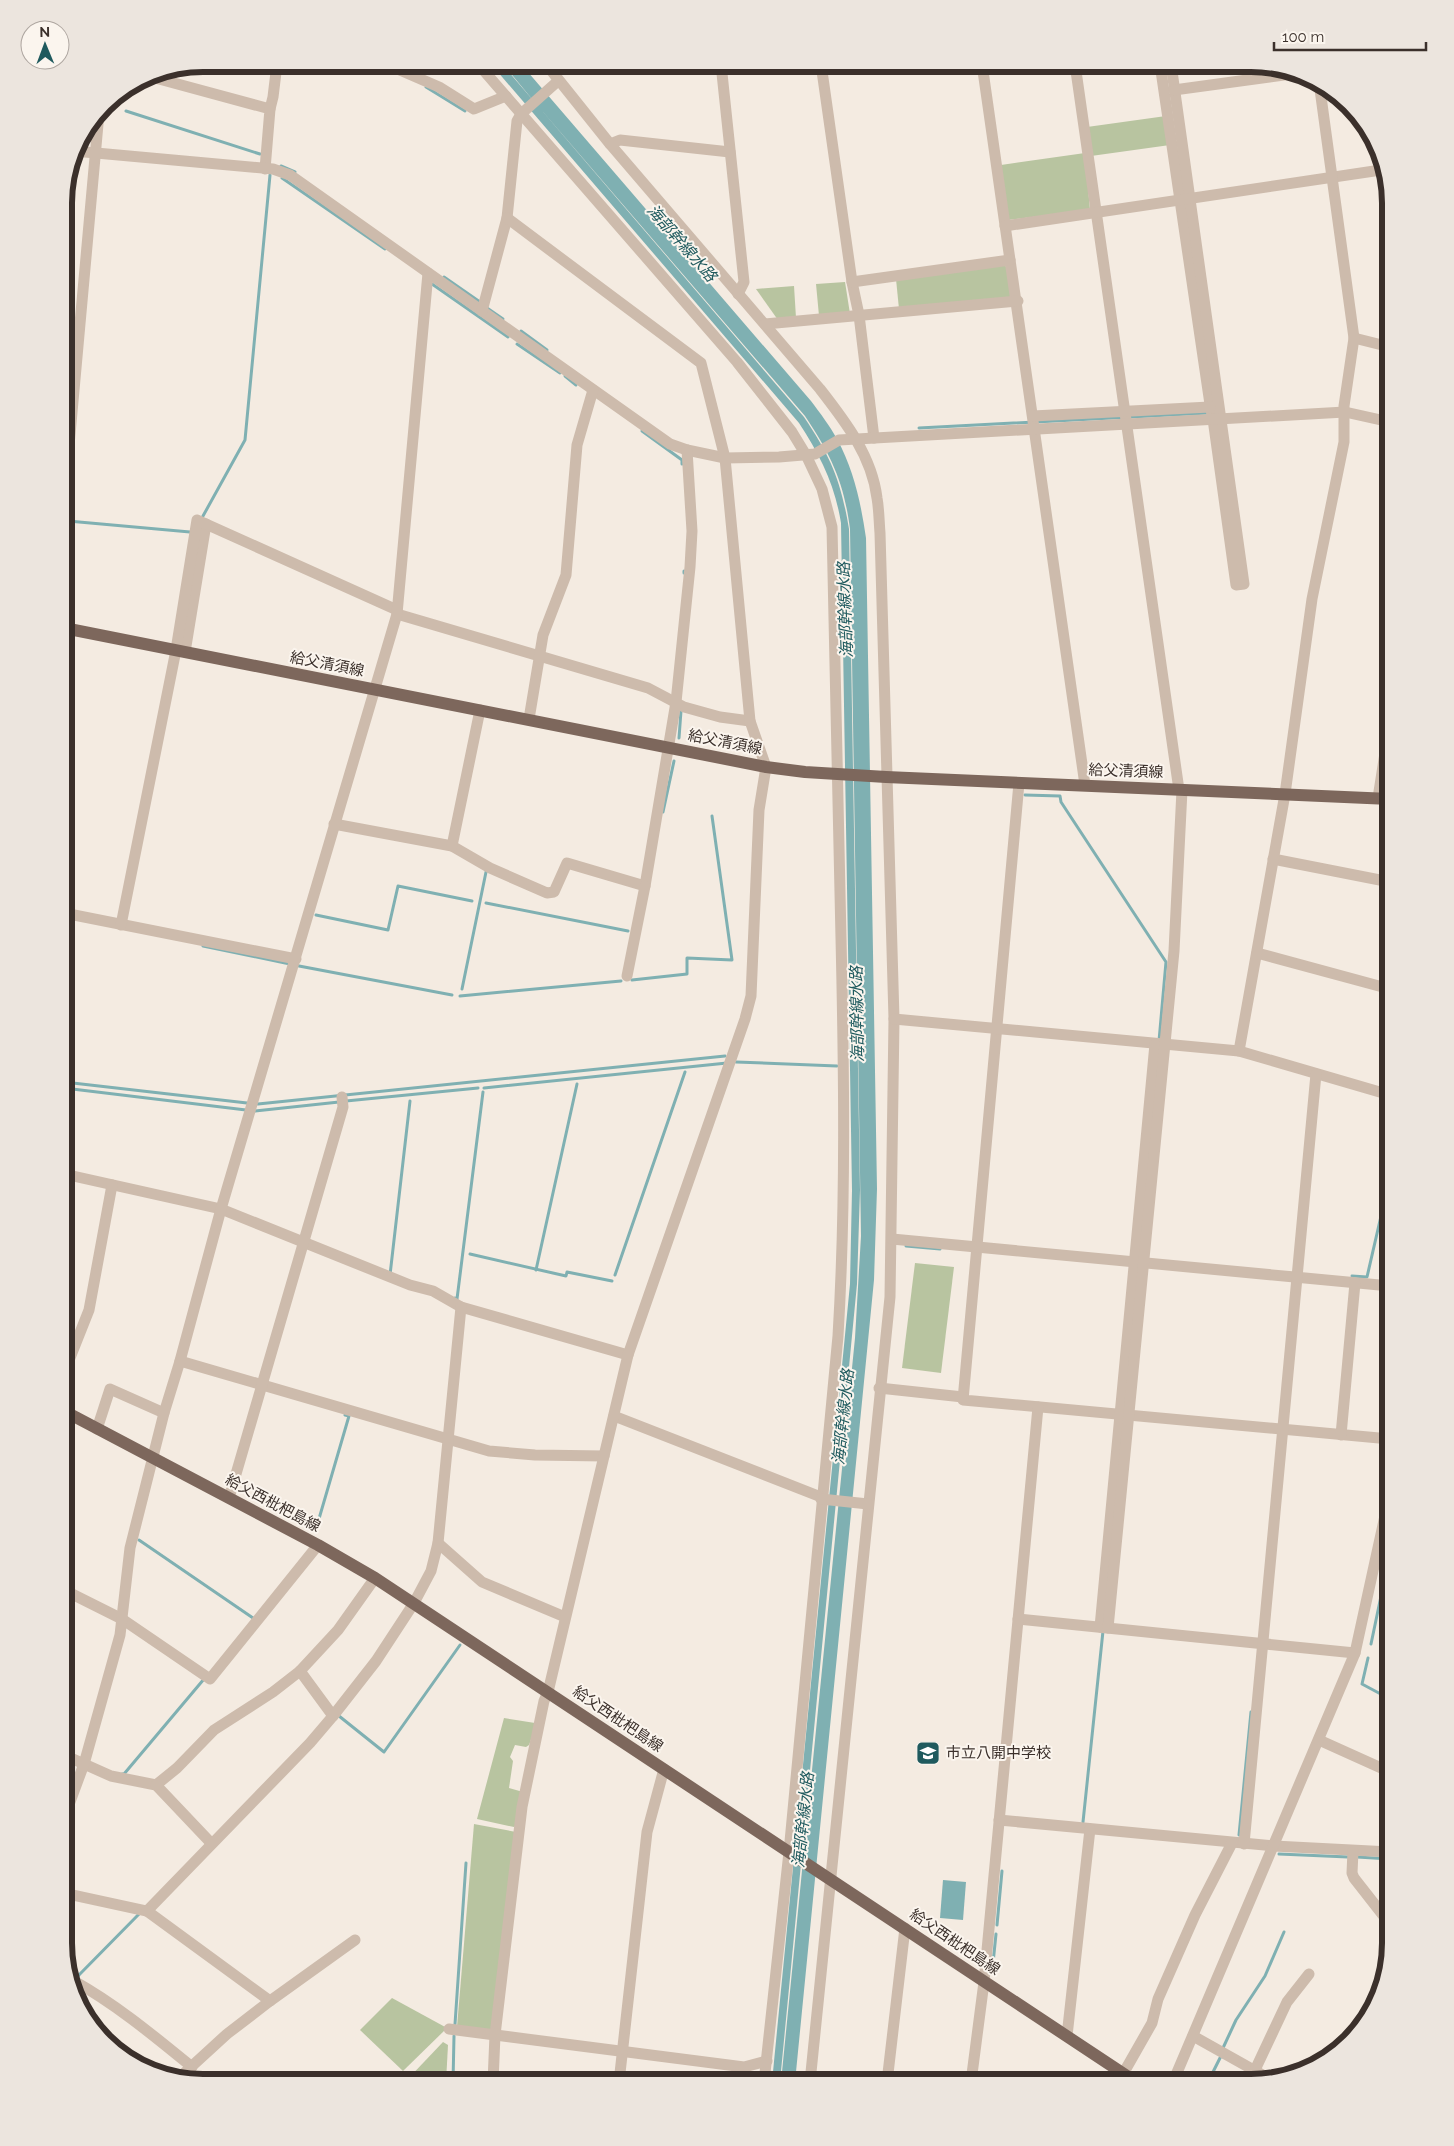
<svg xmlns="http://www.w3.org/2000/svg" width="1454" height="2146" font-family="Raleway,'Noto Sans JP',sans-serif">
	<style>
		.green { fill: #b8c4a0 }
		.water { fill: #7fb0b2 }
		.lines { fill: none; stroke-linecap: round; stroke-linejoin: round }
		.stream { stroke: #7fb0b2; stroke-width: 3 }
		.minor { stroke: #cdbbac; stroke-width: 11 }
		.major { stroke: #7d675c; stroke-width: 12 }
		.labels { text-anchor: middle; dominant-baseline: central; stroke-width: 4; stroke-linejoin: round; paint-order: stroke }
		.street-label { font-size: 15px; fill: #3b302b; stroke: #fbf5ee }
		.poi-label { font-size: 15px; fill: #3b302b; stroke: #fbf5ee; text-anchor: start }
		.water-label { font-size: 16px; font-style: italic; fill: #1f5a5e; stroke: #fbf5ee }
		.rim { fill: none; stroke: #3b302b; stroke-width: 6 }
	</style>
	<rect width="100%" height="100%" fill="#f4ebe1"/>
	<g class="green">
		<path d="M1166 116 1170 145 1091 156 1087 127Z"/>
		<path d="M1085 153 1090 210 1008 220 1001 165Z"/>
		<path d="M1005 263 1013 297 899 309 896 279Z"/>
		<path d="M845 282 850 314 819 316 816 284Z"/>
		<path d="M794 286 796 318 778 320 756 289Z"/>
		<path d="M915 1263 954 1267 941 1373 902 1368Z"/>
		<path d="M504 1718 535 1723 536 1726 529 1745 526 1747 515 1745 510 1757 513 1761 509 1788 523 1792 517 1824 514 1827 477 1819Z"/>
		<path d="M474 1824 516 1832 491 2031 457 2027Z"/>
		<path d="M392 1998 447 2028 403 2071 360 2030Z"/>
		<path d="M443 2042 448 2045 446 2082H405Z"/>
	</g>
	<g class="water">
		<path d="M491 64H502L537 105 503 64H521L811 401C820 413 830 426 837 439 854 470 861 504 866 538L877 1189 874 1280 795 2082H781L855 1338 861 1236 850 529C844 482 831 455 805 416L538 106 804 417C831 457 841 481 849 529L860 1190 857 1284 781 2071 779 2082H772L850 1284 852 1190 841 523C835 485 820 455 799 423Z"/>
		<path d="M943 1880 966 1882 963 1920 940 1918Z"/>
	</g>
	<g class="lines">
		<g class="stream">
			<path d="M236 64 254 67H271"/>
			<path d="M362 64 386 69"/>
			<path d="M282 66 354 64"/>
			<path d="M426 87 465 111"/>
			<path d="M126 111 260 154"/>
			<path d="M281 166 295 172"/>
			<path d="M282 178 385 249"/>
			<path d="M444 277 480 302"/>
			<path d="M432 284 508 337"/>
			<path d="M487 308 503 319"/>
			<path d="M521 331 547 350"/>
			<path d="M517 344 560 373"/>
			<path d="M565 376 576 385"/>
			<path d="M919 428 1208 413"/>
			<path d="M642 431 682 460V464"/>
			<path d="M203 516 245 440 270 175"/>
			<path d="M68 521 190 532"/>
			<path d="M684 573V571"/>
			<path d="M679 738 681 711"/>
			<path d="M1025 795 1060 796 1061 802 1166 962 1159 1041"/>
			<path d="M663 812 674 761"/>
			<path d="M486 903 628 931"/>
			<path d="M316 915 388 930 398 886 472 901"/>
			<path d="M203 946 290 964"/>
			<path d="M299 966 452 995"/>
			<path d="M632 980 687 974V958L732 960 712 816"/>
			<path d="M462 989 486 872"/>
			<path d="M460 996 621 981"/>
			<path d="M736 1062 837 1066"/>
			<path d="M64 1082 247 1103"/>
			<path d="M64 1088 246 1110"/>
			<path d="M484 1088 727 1063"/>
			<path d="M346 1101 478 1088"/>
			<path d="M258 1104 725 1056"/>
			<path d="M255 1111 339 1102"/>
			<path d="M906 1246 940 1249"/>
			<path d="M470 1254 566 1276 567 1272 612 1281"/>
			<path d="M536 1270 577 1084"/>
			<path d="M390 1275 410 1101"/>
			<path d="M615 1275 685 1072"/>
			<path d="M1352 1276 1367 1277 1390 1177"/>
			<path d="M455 1298 457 1299 483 1092"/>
			<path d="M316 1529 349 1416 345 1415"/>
			<path d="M139 1540 253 1618"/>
			<path d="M1371 1644 1390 1553"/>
			<path d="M1368 1658 1362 1684 1390 1699"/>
			<path d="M339 1716 384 1752 460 1645"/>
			<path d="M64 1767 70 1775 64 1790"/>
			<path d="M122 1774H124L204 1679"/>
			<path d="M1083 1822 1103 1631"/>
			<path d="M1239 1835 1251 1712"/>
			<path d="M1279 1854 1348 1857"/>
			<path d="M1357 1857 1390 1859"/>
			<path d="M997 1925 1002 1871"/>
			<path d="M992 1973 996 1934"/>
			<path d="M76 1978 140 1913"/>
			<path d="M455 2024 466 1863"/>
			<path d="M1223 2048 1236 2020 1265 1976 1284 1932"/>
			<path d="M188 2076 195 2082"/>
			<path d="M453 2082 454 2036"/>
			<path d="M1208 2082 1221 2056 1223 2057"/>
		</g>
		<g class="minor">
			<path d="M386 64 439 87 474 109 506 96"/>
			<path d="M478 64 737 362 792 432 806 455 822 489 832 527C836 664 839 801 841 938 844 1071 846 1203 838 1336L789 1852 764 2082"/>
			<path d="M546 64 610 144 820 389C845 421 872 456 877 498 879 509 879 521 880 533L894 1019 890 1297 810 2082"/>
			<path d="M721 64 744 282 738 294"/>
			<path d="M821 64 852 282 859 315 874 438"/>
			<path d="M982 64 1085 785"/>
			<path d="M1075 64 1179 790"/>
			<path d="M1160 64 1211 411"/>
			<path d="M1171 64 1244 584 1236 585 1213 419"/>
			<path d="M148 76 270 109 265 169"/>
			<path d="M1174 90 1291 74"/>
			<path d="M270 109 273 97 277 64"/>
			<path d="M610 144 620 140 730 152"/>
			<path d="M74 151 273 169 290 175 670 444 687 450 725 458 779 457 815 454 839 440 1345 412 1390 422"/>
			<path d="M1005 226 1381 170"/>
			<path d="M852 282 1010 260"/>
			<path d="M482 311 507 218 517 121 521 114 558 81"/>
			<path d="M765 324 1018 301"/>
			<path d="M1354 338 1390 347"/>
			<path d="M1033 416 1210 407"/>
			<path d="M64 501 99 113"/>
			<path d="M397 614 648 688 684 707 720 717 750 721"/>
			<path d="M185 652 206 524"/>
			<path d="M529 719 543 635 566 575 577 445 593 390"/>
			<path d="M1019 783 963 1400 1390 1439"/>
			<path d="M1378 798 1390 721"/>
			<path d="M334 824 452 846 490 868 547 893 554 892 567 863 645 886 676 702 690 567 692 531 687 450"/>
			<path d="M452 846 480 710"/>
			<path d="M1273 859 1390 882"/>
			<path d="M64 913 296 959"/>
			<path d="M121 925 176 650 197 520 397 610"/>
			<path d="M1257 953 1390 989"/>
			<path d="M627 976 645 886"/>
			<path d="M894 1019 1239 1051 1390 1095"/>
			<path d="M1239 1051 1285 794 1312 599 1344 442V406L1354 338 1319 82"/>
			<path d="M64 1174 221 1209 410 1285 433 1291 461 1307 628 1355"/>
			<path d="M892 1239 1390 1286"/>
			<path d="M180 1361 489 1451 535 1455 604 1456"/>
			<path d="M64 1373 89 1310 112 1185"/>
			<path d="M879 1388 963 1397"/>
			<path d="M614 1416 821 1497"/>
			<path d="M97 1429 110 1389 164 1413"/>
			<path d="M1341 1435 1355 1283"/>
			<path d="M229 1498 343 1107 342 1097"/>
			<path d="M821 1499 868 1504"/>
			<path d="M438 1543 482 1582 565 1617"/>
			<path d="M64 1590 122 1619 210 1679 318 1545"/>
			<path d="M1018 1619 1355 1653"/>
			<path d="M1100 1627 1155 1044"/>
			<path d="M1108 1628 1174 951 1182 790"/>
			<path d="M300 1671 333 1716"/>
			<path d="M1319 1740 1390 1772"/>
			<path d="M64 1755 111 1776 156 1785 211 1843"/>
			<path d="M156 1785 177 1768 214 1730 273 1692 300 1671 338 1630 375 1578"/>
			<path d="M64 1818 84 1764 120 1635 130 1548 164 1413 180 1361 221 1209 397 614 428 273"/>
			<path d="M999 1820 1274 1846 1390 1852"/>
			<path d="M1244 1844 1316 1074"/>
			<path d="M1353 1851 1352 1873 1354 1878 1390 1924"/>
			<path d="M64 1893 147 1911 310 1743 333 1716 376 1661 414 1603 431 1571 438 1543 461 1307"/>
			<path d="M147 1911 270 2001"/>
			<path d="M74 1981C117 2005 154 2036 192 2067"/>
			<path d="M449 2029 744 2067 767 2061"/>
			<path d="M1067 2036 1090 1829"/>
			<path d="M1193 2036 1268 2078"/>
			<path d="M1255 2070 1287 2002 1309 1974"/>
			<path d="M1123 2074 1152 2023 1158 1999 1195 1915 1232 1843"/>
			<path d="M180 2077 227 2034 270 2001 355 1940"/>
			<path d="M493 2082 495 2035 522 1807 544 1701 548 1692 628 1355 745 1019 751 996 759 810 766 767 750 721 725 458 701 363 507 218"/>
			<path d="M619 2082 647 1832 664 1769"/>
			<path d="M887 2082 905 1928"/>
			<path d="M971 2082 984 1982 1038 1407"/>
			<path d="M1173 2082 1355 1653 1390 1493"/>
		</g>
		<g class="major">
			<path d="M64 628 766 767 805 772 886 777 1390 799"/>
			<path d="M64 1411 318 1545 375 1578 1136 2082"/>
		</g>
	</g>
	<defs>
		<g id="school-square" transform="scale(1.25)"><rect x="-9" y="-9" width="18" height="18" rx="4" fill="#1f5a5e" stroke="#fbf5ee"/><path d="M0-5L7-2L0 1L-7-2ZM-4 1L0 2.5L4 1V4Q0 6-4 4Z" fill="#fff"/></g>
	</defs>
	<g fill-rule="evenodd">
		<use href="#school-square" x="928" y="1753"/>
	</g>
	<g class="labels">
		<g class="street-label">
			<text transform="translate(327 664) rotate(11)">給父清須線</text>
			<text transform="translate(725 742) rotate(11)">給父清須線</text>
			<text transform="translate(1126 771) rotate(2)">給父清須線</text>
			<text transform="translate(273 1503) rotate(28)">給父西枇杷島線</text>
			<text transform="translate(618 1719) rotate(34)">給父西枇杷島線</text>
			<text transform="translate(955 1942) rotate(34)">給父西枇杷島線</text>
		</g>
		<g class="poi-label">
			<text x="946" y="1753">市立八開中学校</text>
		</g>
		<g class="water-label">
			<text transform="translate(682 243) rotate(49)">海部幹線水路</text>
			<text transform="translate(845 610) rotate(-92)">海部幹線水路</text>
			<text transform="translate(857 1014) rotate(-91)">海部幹線水路</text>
			<text transform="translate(843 1417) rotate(-84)">海部幹線水路</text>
			<text transform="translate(803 1820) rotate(-84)">海部幹線水路</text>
		</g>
	</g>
	<path d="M0 0H1454V2146H0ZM203 72H1251A131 131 0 0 1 1382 203V1943A131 131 0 0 1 1251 2074H203A131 131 0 0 1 72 1943V203A131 131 0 0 1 203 72Z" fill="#ece5de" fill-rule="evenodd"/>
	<path class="rim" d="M203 72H1251A131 131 0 0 1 1382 203V1943A131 131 0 0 1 1251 2074H203A131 131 0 0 1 72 1943V203A131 131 0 0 1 203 72Z"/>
	<g transform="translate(45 45) rotate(359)"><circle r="24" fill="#fbf5ee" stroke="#aea6a0"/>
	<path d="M0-4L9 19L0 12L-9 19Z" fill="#1f5a5e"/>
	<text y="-8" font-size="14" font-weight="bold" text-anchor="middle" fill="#3b302b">N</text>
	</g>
	<path d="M1274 42v8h152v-8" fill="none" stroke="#3b302b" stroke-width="2.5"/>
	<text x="1282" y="42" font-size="15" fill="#3b302b" stroke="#fbf5ee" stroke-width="4" paint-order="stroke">100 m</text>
</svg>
